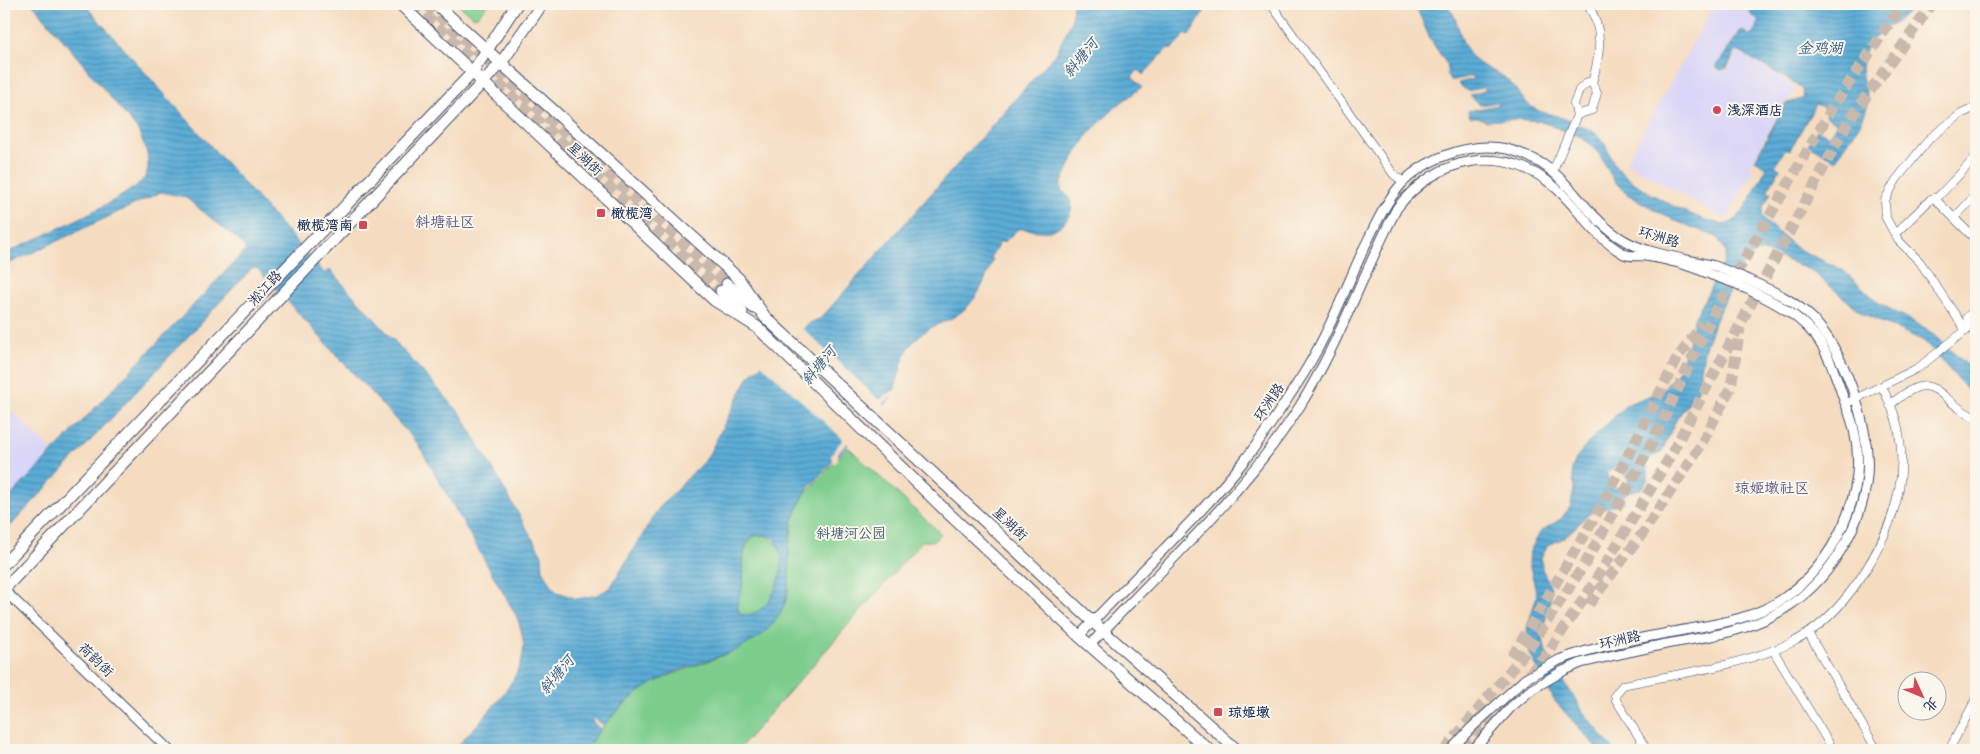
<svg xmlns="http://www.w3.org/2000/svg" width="1980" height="754" font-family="Pangolin,'LXGW WenKai TC',sans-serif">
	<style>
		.built { fill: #dad6f7 }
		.green { fill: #7dcd8d; stroke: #4c7e76 }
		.water { fill: url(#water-rules); stroke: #3b6e9a; fill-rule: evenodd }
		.pier { fill: #f5dcc0 }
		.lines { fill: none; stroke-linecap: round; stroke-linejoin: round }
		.primary-tunnel { stroke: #c9b9ac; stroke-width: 11; stroke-dasharray: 11 5.5; stroke-linecap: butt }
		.minor-casing { stroke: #3c496d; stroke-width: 9 }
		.tertiary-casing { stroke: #3c496d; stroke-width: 11 }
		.primary-casing { stroke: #3c496d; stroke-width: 13 }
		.minor { stroke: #fff; stroke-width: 8 }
		.tertiary { stroke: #fff; stroke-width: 9 }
		.primary { stroke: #fff; stroke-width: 11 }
		.tertiary-bridge-casing { stroke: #3c496d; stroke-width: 11; stroke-linecap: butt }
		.tertiary-bridge { stroke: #fff; stroke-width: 9 }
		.poi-dot { fill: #d1495b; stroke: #fbf7ec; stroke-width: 2 }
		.labels { text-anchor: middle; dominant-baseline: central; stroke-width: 4; stroke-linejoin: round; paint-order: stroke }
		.poi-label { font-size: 14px; font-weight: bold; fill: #1b2f5e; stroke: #fbf7ec; text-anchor: start }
		.street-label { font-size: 14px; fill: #1b2f5e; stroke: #fbf7ec }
		.park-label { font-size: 14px; fill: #385e6c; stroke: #fbf7ec }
		.water-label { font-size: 15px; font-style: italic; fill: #315b88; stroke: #fbf7ec }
		.neighbourhood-label { font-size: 15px; fill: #5c588a; stroke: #fbf7ec }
	</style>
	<defs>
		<pattern id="water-rules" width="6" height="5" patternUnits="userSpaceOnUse" patternTransform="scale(1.25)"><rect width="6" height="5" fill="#5bacd6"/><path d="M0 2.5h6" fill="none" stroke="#4a8cb1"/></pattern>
	</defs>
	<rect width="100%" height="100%" fill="#fbf7ec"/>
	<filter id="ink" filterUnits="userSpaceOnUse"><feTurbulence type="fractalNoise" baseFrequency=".02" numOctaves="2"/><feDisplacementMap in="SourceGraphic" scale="10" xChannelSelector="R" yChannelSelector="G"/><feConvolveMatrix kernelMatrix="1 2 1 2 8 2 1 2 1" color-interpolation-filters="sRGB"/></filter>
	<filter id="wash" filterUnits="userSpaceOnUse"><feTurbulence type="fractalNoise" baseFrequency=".0096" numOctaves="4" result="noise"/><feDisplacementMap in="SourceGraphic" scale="20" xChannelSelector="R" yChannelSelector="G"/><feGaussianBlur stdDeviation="1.12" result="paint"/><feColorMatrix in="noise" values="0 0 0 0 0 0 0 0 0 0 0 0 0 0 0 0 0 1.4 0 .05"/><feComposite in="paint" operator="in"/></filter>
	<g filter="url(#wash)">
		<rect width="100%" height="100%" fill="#f5dcc0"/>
		<g class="built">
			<path d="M1715 4H1750L1748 14 1759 21 1751 35 1740 28 1714 68 1721 72 1729 69 1737 53H1740L1796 87 1789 101 1784 103 1749 168 1754 171 1726 220 1626 162Z"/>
			<path d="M4 403 53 452 4 503Z"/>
		</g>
		<g class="green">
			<path d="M457 4H488L479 15 474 17Z"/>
			<path d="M848 447 941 534 934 541H922L738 750H585C603 726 621 703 646 687 686 663 769 652 785 604 789 592 789 579 790 566L782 568C778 587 766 619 741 615L737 606C738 597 743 589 743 580 744 562 740 550 754 536L766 535 779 547 783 564 790 541 793 520 804 495Z"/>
		</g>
		<g class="water">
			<path d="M33 4H84L325 274 330 270 461 414 542 555 543 570 555 591 577 599 597 595 610 588 659 508 707 458 749 376 810 323 821 318 1057 52 1071 22 1073 4H1209L1189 36 1186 33 1172 50 1168 48 1143 75 1138 70 1132 77 1142 87 1118 105 1089 133 1072 161 1061 184V190C1064 193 1068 195 1069 198 1077 212 1063 228 1049 231 1041 233 1028 228 1018 229L1003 243 1001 241 990 258 993 259C985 282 975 306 952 318 937 325 924 329 913 342 899 359 900 381 890 399L808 488C801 500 794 513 791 527 785 564 798 597 769 628 748 650 718 656 691 666 656 678 627 697 604 726L595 718 592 721 600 729 585 750H454C475 725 518 687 523 654 525 641 521 629 517 617L418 444 257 268H252L4 533V503L246 250 242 243 185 197 161 192 4 266V254C30 241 133 197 145 177 153 162 144 142 137 129ZM758 534C801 534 780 617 743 615L738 612C735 601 743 592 743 581 745 564 737 543 758 534Z"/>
			<path d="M1415 4H1446C1461 19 1458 43 1472 57 1481 67 1493 70 1504 77 1516 86 1522 102 1535 109 1541 113 1548 113 1553 115 1567 119 1583 126 1595 133 1608 142 1609 160 1620 171 1635 187 1709 230 1730 223 1743 219 1760 179 1767 167L1755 160 1785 104 1804 98 1802 90 1796 84 1740 52 1736 51 1727 68 1721 70 1716 67 1741 30 1751 36 1760 21 1750 14 1752 4H1917C1902 21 1881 28 1870 43 1850 71 1871 87 1867 107 1862 127 1846 142 1836 160L1808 145 1817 130 1829 136 1837 123 1825 116 1827 109 1816 104 1790 150 1786 148 1775 166 1780 169 1767 191 1771 193 1763 207 1762 215 1767 223 1796 248 1843 270 1879 303 1927 329 1976 373V395L1963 385 1924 341 1862 313 1812 271 1762 250 1751 256 1743 265 1715 320 1704 351 1698 390 1676 420 1661 453 1646 459 1647 464 1626 473 1622 465 1606 472 1613 489 1622 486 1626 494 1622 496 1624 502 1590 513 1564 538 1548 545 1541 557 1542 569 1551 587 1550 602 1542 633 1546 653 1584 713 1614 750H1599L1554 700 1530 654 1527 629 1537 595 1529 563 1530 551 1541 531 1561 519 1571 506 1574 488 1572 468 1577 457 1590 441 1626 405 1661 391 1677 374 1690 340 1694 319 1724 262 1726 252 1717 237 1673 220 1627 194 1614 181 1597 150 1581 137 1539 121 1517 119 1486 121 1478 117H1470L1468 111 1498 105 1497 102 1479 105 1470 95 1485 91V87L1467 91 1458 83 1473 79 1472 76 1450 81 1447 75 1448 66 1430 39Z"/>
			<path d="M1647 466C1650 476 1647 485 1639 490L1638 489 1630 492 1626 484 1629 482 1626 475Z"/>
		</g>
		<path class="pier" d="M801 327 879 400 894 390 895 395 883 403 886 407 851 447 847 443 838 453V460L834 464 831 455 843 439 761 364Z"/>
	</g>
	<g filter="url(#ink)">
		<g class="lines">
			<g class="primary-tunnel">
				<path d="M413 4 721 291"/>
				<path d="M426 4 727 284"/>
				<path d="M1589 604 1643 533 1701 445 1731 387 1740 328"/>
				<path d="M1512 657 1609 493 1678 357 1703 324"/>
				<path d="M1445 750 1532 644 1586 562 1649 449 1718 305 1834 105 1903 4"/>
				<path d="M1466 750 1548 652 1589 591 1668 460 1848 122 1932 4"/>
			</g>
			<g class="minor-casing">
				<g id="minor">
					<path d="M1587 4C1605 29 1600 55 1592 83"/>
					<path d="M1273 7 1394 175 1404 182"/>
					<path d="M1577 115 1592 110 1597 93 1592 83"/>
					<path d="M1553 171 1577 115 1574 104 1577 96 1579 90 1588 82 1592 83"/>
					<path d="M1934 198 1954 218 1976 195"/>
					<path d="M1954 218 1976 240"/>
					<path d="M1895 234 1931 199 1937 198 1976 157"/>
					<path d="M1970 327 1967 317 1976 309"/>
					<path d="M1966 331 1920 262 1898 240 1886 218 1885 200 1896 180 1930 138 1961 114 1976 107"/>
					<path d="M1845 404 1918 368 1970 327 1976 326"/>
					<path d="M1890 405C1937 364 1935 400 1976 418"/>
					<path d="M1808 633 1877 750"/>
					<path d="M1773 650 1833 750"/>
					<path d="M1647 750 1616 700 1615 695 1623 685C1679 673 1738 667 1791 643 1843 619 1889 544 1899 489 1903 468 1902 437 1895 417 1892 406 1886 396 1882 386"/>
					<path d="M1949 750 1976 699"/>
				</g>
			</g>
			<g class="tertiary-casing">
				<g id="tertiary">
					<path d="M4 590 169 750"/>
					<path d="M1079 636C1134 577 1194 523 1244 461 1266 433 1285 403 1304 373 1328 334 1345 290 1364 248 1374 228 1384 205 1398 188 1422 159 1470 141 1507 149 1568 164 1577 211 1622 239 1646 254 1687 259 1715 266"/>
					<path d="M1090 645C1162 568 1243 495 1300 406 1339 343 1363 273 1397 208 1437 156 1504 142 1556 188 1580 210 1593 236 1624 254 1630 257 1639 255 1646 256 1667 259 1692 266 1712 275"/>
					<path d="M1559 660C1599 645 1642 638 1684 630 1716 624 1753 619 1781 600 1834 565 1869 493 1854 430 1852 418 1846 406 1842 394 1835 373 1826 346 1810 330 1790 308 1763 297 1737 284"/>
					<path d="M1563 671 1581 663C1609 656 1637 650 1666 644 1706 637 1749 632 1784 609 1807 595 1825 576 1839 553 1875 497 1874 449 1852 388 1843 363 1829 335 1810 316 1791 298 1766 288 1742 277"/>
					<path d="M1451 750 1470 729 1525 679"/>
					<path d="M1473 750 1511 707 1532 689"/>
				</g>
			</g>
			<g class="primary-casing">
				<g id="primary">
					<path d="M400 4 714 300 757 327 947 512 1079 636 1209 750"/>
					<path d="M436 4 738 278 765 317 1093 622 1237 750"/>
					<path d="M727 284 754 308"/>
					<path d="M721 291 742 312"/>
					<path d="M4 564 472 73 517 4"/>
					<path d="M4 589 501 63 542 4"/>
				</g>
			</g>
			<use href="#minor" class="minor"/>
			<use href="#tertiary" class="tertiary"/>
			<use href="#primary" class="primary"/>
			<g class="tertiary-bridge-casing">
				<g id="tertiary-bridge">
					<path d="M1715 266 1742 277"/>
					<path d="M1712 275 1737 284"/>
					<path d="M1525 679 1559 660"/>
					<path d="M1532 689 1563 671"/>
				</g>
			</g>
			<use href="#tertiary-bridge" class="tertiary-bridge"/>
		</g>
	</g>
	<g class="poi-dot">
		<circle cx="1717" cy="110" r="5"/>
		<rect x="596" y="208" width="10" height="10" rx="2.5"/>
		<rect x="358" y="220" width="10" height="10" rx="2.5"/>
		<rect x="1213" y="707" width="10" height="10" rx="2.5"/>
	</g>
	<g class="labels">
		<g class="poi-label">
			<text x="1727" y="110">浅深酒店</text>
			<text x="611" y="213">橄榄湾</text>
			<text x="353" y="225" text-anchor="end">橄榄湾南</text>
			<text x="1228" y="712">琼姬墩</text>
		</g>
		<g class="street-label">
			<text transform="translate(585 159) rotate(43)">星湖街</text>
			<text transform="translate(1659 237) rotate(17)">环洲路</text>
			<text transform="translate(265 288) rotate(-47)">淞江路</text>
			<text transform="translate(1269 402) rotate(-56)">环洲路</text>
			<text transform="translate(1010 524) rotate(43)">星湖街</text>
			<text transform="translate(1620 640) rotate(-13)">环洲路</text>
			<text transform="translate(96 660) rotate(44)">荷韵街</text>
		</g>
		<g class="park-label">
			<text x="851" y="533">斜塘河公园</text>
		</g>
		<g class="water-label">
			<text x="1820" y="48">金鸡湖</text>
			<text transform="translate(1081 58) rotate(-50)">斜塘河</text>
			<text transform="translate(819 366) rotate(-50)">斜塘河</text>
			<text transform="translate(557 675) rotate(-50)">斜塘河</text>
		</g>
		<g class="neighbourhood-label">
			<text x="445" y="222">斜塘社区</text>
			<text x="1772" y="488">琼姬墩社区</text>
		</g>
	</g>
	<rect width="1980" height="754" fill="none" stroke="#fbf7ec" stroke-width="20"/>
	<g transform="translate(1922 696) rotate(134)"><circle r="24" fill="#fbf7ec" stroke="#a1a7b3"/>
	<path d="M0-4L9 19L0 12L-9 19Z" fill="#d1495b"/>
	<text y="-8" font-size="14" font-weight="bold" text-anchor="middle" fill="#1b2f5e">北</text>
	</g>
</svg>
